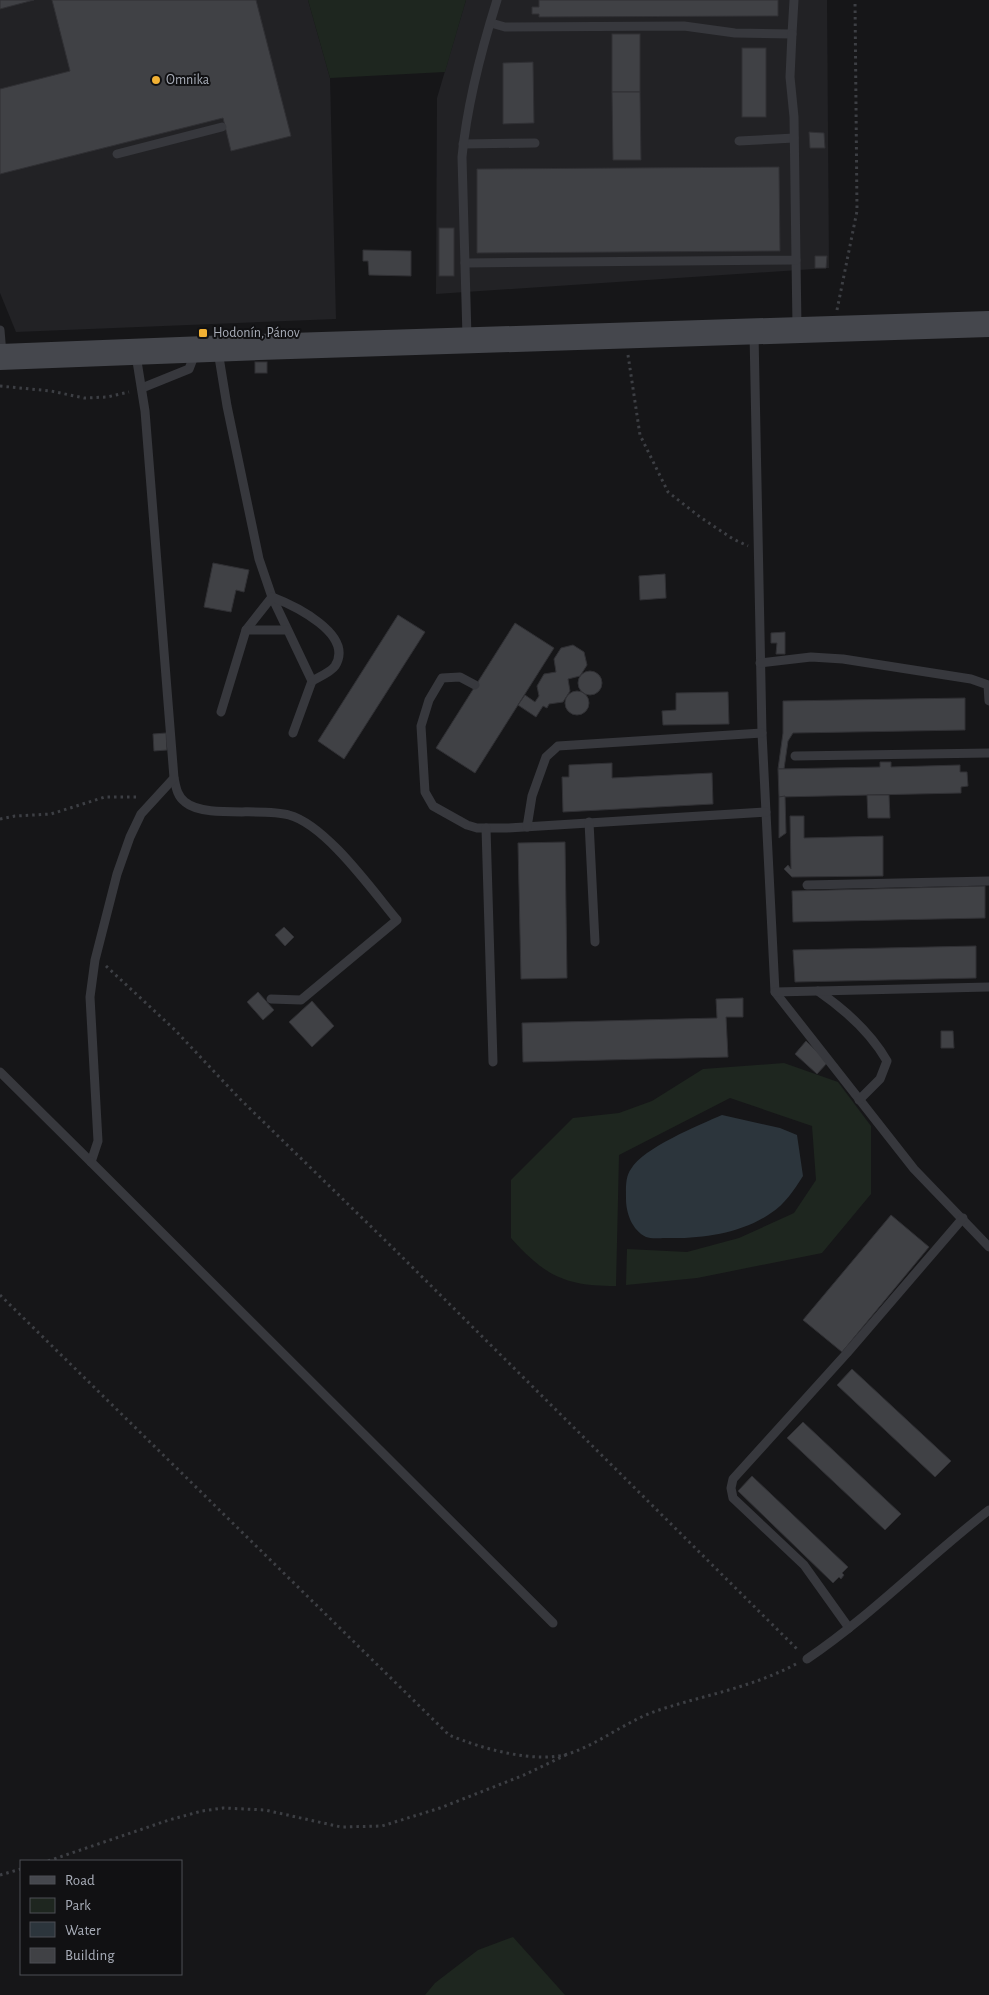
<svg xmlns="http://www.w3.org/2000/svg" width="989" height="1995" font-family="'Alegreya Sans',sans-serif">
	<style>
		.built { fill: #222225 }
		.green { fill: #1e261f }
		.water { fill: #2c353c }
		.building { fill: #404145; stroke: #303034 }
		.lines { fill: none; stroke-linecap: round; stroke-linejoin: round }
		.path { stroke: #3d3f44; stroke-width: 3; stroke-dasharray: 2.5 4; stroke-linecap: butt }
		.service { stroke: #37383d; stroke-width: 9 }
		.secondary { stroke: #45474d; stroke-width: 26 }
		.poi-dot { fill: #f2b134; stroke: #111113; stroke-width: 2 }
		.labels { text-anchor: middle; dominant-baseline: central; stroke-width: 4; stroke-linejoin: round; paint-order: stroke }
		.poi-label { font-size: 14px; fill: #a8adb8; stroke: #111113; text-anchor: start }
	</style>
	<rect width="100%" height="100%" fill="#161618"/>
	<g class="built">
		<path d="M0 0H308L330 78 336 319 16 332 0 293Z"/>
		<path d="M466 0H827L829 268 436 294 437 98Z"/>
	</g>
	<g class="green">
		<path d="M308 0H466L445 72 330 78Z"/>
		<path d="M784 1063 838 1082 871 1126V1194L822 1253 697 1278 626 1285 627 1249 687 1252 739 1238 794 1213 816 1180 812 1126 730 1098 619 1155 616 1286C565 1286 545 1276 511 1238V1180L573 1118 619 1113 652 1101 703 1069Z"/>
		<path d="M513 1937 565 1995H425L435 1983 478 1950Z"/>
	</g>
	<path class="water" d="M722 1115 780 1128 797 1135 803 1176C794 1190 785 1204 771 1213 741 1234 700 1239 665 1238 660 1238 651 1239 646 1237 632 1230 626 1213 626 1199 626 1189 625 1177 631 1169 643 1148 699 1125 722 1115Z"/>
	<g class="building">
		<path d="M0 0H34L0 9Z"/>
		<path d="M52 0H256L291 136 231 151 223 118 0 174V89L70 71Z"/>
		<path d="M539 0H778V16L539 17V14H532V7H539Z"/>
		<rect x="612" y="34" width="28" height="58"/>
		<rect x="742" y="48" width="24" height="69"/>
		<path d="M533 62 534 123 503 124V63Z"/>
		<path d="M612 92H640L641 160H613Z"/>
		<path d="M809 132 824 133 825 148H810Z"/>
		<path d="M779 167 780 251 477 253V169Z"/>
		<rect x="439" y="228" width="15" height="48"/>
		<path d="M363 250 411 251V276L369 275 368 261H363Z"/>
		<path d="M815 256H827L826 268H815Z"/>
		<rect x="255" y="362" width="12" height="11"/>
		<path d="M213 563 249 570 244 592 236 590 231 612 204 607Z"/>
		<path d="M665 574 666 598 640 600 639 576Z"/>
		<path d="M398 615 425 632 344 759 318 741Z"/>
		<path d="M515 623 554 648 475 773 436 748Z"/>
		<path d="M785 632V654H776L777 643H771V633Z"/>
		<path d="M573 645 584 652 587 665 580 676 568 679 570 691 563 702 549 704 547 708 543 706 536 717 518 705 525 695 535 702 539 696 537 686 544 674 556 672 554 659 561 648Z"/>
		<circle cx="590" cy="683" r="12"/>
		<circle cx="577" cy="703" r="12"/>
		<path d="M728 692 729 724 663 725 662 711 676 710V693Z"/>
		<path d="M965 698V730L793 733 788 741 784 769H778L783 733V701Z"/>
		<path d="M166 733 167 750 154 751 153 734Z"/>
		<path d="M880 762H891V767L960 765V772H967L968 786 961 787V793L779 797 778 769 880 767Z"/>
		<path d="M612 763V778L712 773 713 804 563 812 562 777H569V765Z"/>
		<path d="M867 795H889L890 818H868Z"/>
		<path d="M785 796 786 833 779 838V797Z"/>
		<path d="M790 816H804V838L883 836V876L792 877 784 869 788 865 791 869Z"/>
		<path d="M565 842 567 978 521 979 518 843Z"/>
		<path d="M985 886V918L793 922 792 891Z"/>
		<path d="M284 927 294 937 285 946 275 935Z"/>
		<path d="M976 946V978L795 982 793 950Z"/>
		<path d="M258 992 274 1010 263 1020 247 1002Z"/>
		<path d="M743 998V1017H726L728 1057 523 1062 522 1023 717 1018 716 999Z"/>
		<path d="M312 1001 334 1026 312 1047 289 1022Z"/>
		<path d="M941 1031H953L954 1048H941Z"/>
		<path d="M806 1041 828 1062 817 1074 795 1054Z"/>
		<path d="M891 1215 929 1247 842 1352 803 1320Z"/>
		<path d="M852 1369 951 1461 935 1477 837 1385Z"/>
		<path d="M803 1422 901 1514 885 1530 787 1438Z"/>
		<path d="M752 1476 848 1567 842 1573 844 1575 841 1579 839 1577 833 1583 738 1491Z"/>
	</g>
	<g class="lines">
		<g class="path">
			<path d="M837 310 857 211 855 0"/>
			<path d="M628 355 640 435 668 492 700 517 733 539 748 546"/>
			<path d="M0 386 51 391 84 398 107 397 129 392"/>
			<path d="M0 819 15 816 51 814 105 797H140"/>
			<path d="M106 966 175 1030 239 1098 393 1248 799 1651"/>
			<path d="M0 1295 449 1735C480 1748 537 1765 571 1753 602 1742 628 1720 659 1710 705 1695 753 1687 796 1664"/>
			<path d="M48 1861 169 1820 202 1811 223 1808 265 1810 341 1827 382 1826 440 1808 524 1775 566 1755"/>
			<path d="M0 1875 21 1869"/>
		</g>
		<g class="service">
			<path d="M491 23 505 27 684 26 735 33 792 34 794 0"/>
			<path d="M739 141 794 138"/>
			<path d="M463 144 535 143"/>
			<path d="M117 154 222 127"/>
			<path d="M796 260 797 327"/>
			<path d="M465 263 796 260 794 117 790 77 792 34"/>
			<path d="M0 330 2 354"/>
			<path d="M754 333 762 733 775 992 914 1169 989 1247"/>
			<path d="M467 337 462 157C467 104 481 51 497 0"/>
			<path d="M218 351 227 406 259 559 272 597 312 681 293 733"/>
			<path d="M142 388 189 369 196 351"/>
			<path d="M246 630 272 597C293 605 355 634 335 666 331 672 319 677 312 681"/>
			<path d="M760 663 811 657 843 659 971 679 988 685 989 701"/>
			<path d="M475 685 460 677 442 678 429 700 421 726 425 792 433 806 467 825 477 828H507L766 812"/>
			<path d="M221 712 246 630H287"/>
			<path d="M795 756 989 753"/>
			<path d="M174 778C176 787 177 796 185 802 205 819 262 807 289 815 326 825 372 890 397 920L301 1000 271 999"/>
			<path d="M589 822 595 942"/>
			<path d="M527 827 532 796 546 757 558 746 762 733"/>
			<path d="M486 828 493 1062"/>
			<path d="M807 885 989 881"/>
			<path d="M818 991C844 1009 871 1033 887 1061L880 1079 859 1100"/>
			<path d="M775 992 989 987"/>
			<path d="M0 1072 91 1162 98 1141 90 997 95 960 117 874 130 837 141 814 174 778 145 411 136 355"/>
			<path d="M91 1162 553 1623"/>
			<path d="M849 1628 804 1565 733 1498 731 1488 733 1479 847 1353 963 1218"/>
			<path d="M807 1659C872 1615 927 1558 989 1510"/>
		</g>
		<path class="secondary" d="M0 357 259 347 989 324"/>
	</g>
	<g class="poi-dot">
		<circle cx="156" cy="80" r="5"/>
		<rect x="198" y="328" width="10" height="10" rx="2.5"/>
	</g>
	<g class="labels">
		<g class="poi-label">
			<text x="166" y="80">Omnika</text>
			<text x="213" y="333">Hodonín, Pánov</text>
		</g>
	</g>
	<rect x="20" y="1860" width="162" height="115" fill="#111113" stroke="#4d4f55"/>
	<rect x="30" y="1876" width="25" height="8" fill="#45474d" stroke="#4d4f55"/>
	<text x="65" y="1885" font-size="15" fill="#a8adb8">Road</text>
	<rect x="30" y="1898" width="25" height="15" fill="#1e261f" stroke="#4d4f55"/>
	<text x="65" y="1910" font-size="15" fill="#a8adb8">Park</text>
	<rect x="30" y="1922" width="25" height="15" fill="#2c353c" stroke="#4d4f55"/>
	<text x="65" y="1935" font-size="15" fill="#a8adb8">Water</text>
	<rect x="30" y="1948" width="25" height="15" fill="#404145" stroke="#4d4f55"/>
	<text x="65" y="1960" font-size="15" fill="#a8adb8">Building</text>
</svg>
